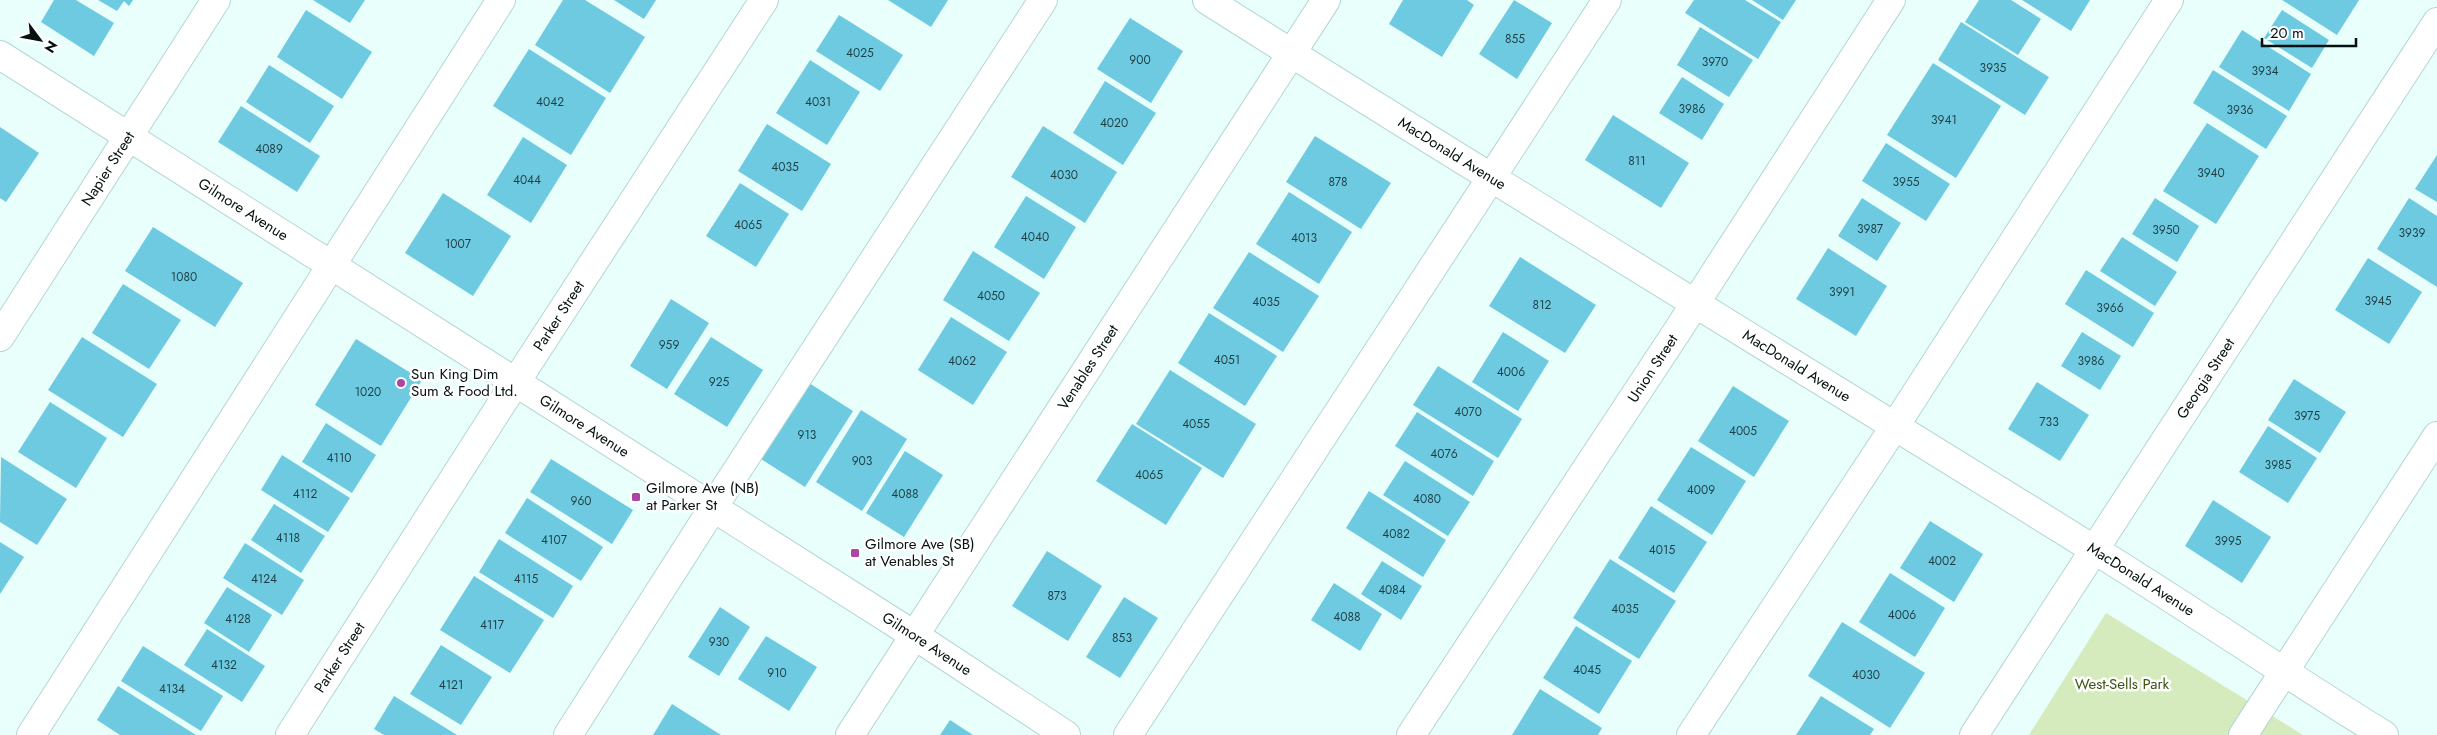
<svg xmlns="http://www.w3.org/2000/svg" width="2437" height="735" font-family="Jost,sans-serif">
	<style>
		.green { fill: #d5eabd }
		.building { fill: #6dcae0 }
		.lines { fill: none; stroke-linecap: round; stroke-linejoin: round }
		.minor-casing { stroke: #b2d6d1; stroke-width: 30 }
		.minor { stroke: #fff; stroke-width: 28 }
		.poi-dot { fill: #ad45a7; stroke: #fff; stroke-width: 2 }
		.labels { text-anchor: middle; dominant-baseline: central; stroke-width: 5; stroke-linejoin: round; paint-order: stroke }
		.number-label { font-size: 12px; fill: #1f3f44 }
		.street-label { font-size: 15px; fill: #051110; stroke: #fff }
		.poi-label { font-size: 15px; fill: #051110; stroke: #fff; text-anchor: start }
		.park-label { font-size: 15px; fill: #3b550f; stroke: #fff }
	</style>
	<rect width="100%" height="100%" fill="#e9fffb"/>
	<path class="green" d="M2106 613 2303 735H2029Z"/>
	<g class="building">
		<path d="M54 0H76L114 23 94 56 41 22Z"/>
		<path d="M98 0H133L129 6 124 1 117 11Z"/>
		<path d="M313 0H365L350 23Z"/>
		<path d="M563 0H585L645 37 610 93 535 45Z"/>
		<path d="M614 0H656L644 19Z"/>
		<path d="M888 0H948L931 27Z"/>
		<path d="M1403 0H1467L1474 5 1442 57 1389 24Z"/>
		<path d="M1514 0 1552 23 1517 79 1479 54Z"/>
		<path d="M1694 0H1745L1781 22 1758 59 1685 13Z"/>
		<path d="M1752 0H1796L1783 20Z"/>
		<path d="M1979 0H2011L2041 19 2018 55 1965 22Z"/>
		<path d="M2022 0H2090L2071 31Z"/>
		<path d="M2282 0H2359L2337 35Z"/>
		<path d="M306 10 372 52 342 99 277 57Z"/>
		<path d="M2282 10 2329 40 2312 68 2264 38Z"/>
		<path d="M839 15 903 55 880 91 816 51Z"/>
		<path d="M1130 18 1183 51 1151 103 1097 69Z"/>
		<path d="M1961 22 2049 77 2025 115 1938 60Z"/>
		<path d="M1700 27 1753 60 1729 97 1677 65Z"/>
		<path d="M2242 30 2311 74 2289 111 2219 67Z"/>
		<path d="M529 49 606 98 571 155 493 106Z"/>
		<path d="M810 60 860 92 827 145 776 113Z"/>
		<path d="M1933 63 2001 106 1956 178 1887 135Z"/>
		<path d="M269 65 334 106 310 143 246 102Z"/>
		<path d="M2213 70 2287 116 2266 149 2193 103Z"/>
		<path d="M1682 77 1724 104 1702 140 1659 113Z"/>
		<path d="M1105 81 1156 113 1123 165 1073 133Z"/>
		<path d="M241 106 320 156 297 192 218 142Z"/>
		<path d="M1613 115 1689 163 1661 208 1585 160Z"/>
		<path d="M2207 123 2259 156 2216 224 2163 191Z"/>
		<path d="M767 124 831 164 802 211 738 171Z"/>
		<path d="M1043 126 1117 172 1085 223 1011 177Z"/>
		<path d="M0 127 39 153 6 202 0 198Z"/>
		<path d="M1315 136 1391 183 1361 229 1286 182Z"/>
		<path d="M523 137 567 165 531 223 487 195Z"/>
		<path d="M1886 143 1950 184 1926 221 1862 181Z"/>
		<path d="M2437 155V202L2415 189Z"/>
		<path d="M740 183 789 214 756 267 706 236Z"/>
		<path d="M1289 192 1352 232 1319 284 1256 244Z"/>
		<path d="M443 193 511 236 473 296 405 253Z"/>
		<path d="M1026 196 1076 227 1044 279 994 247Z"/>
		<path d="M1862 198 1901 223 1877 261 1838 236Z"/>
		<path d="M2155 198 2199 226 2177 262 2132 234Z"/>
		<path d="M2409 198 2437 216V287L2377 249Z"/>
		<path d="M153 227 243 283 215 327 125 271Z"/>
		<path d="M2122 237 2177 272 2155 306 2100 271Z"/>
		<path d="M1828 248 1887 286 1856 336 1796 299Z"/>
		<path d="M973 251 1040 293 1009 341 943 300Z"/>
		<path d="M1249 252 1319 296 1283 352 1213 308Z"/>
		<path d="M1520 257 1596 305 1565 353 1489 306Z"/>
		<path d="M2368 258 2422 292 2389 344 2335 310Z"/>
		<path d="M2086 270 2154 313 2133 347 2065 304Z"/>
		<path d="M123 284 181 320 149 369 92 333Z"/>
		<path d="M671 299 709 323 667 389 630 366Z"/>
		<path d="M1209 313 1277 356 1245 406 1178 363Z"/>
		<path d="M951 317 1007 352 973 405 918 370Z"/>
		<path d="M1503 332 1549 361 1518 411 1472 382Z"/>
		<path d="M2082 332 2121 356 2100 390 2061 366Z"/>
		<path d="M82 337 157 384 123 437 48 390Z"/>
		<path d="M711 337 763 370 727 427 674 394Z"/>
		<path d="M356 339 422 380 381 446 315 405Z"/>
		<path d="M1438 366 1522 419 1498 458 1413 405Z"/>
		<path d="M1170 370 1256 424 1223 478 1136 424Z"/>
		<path d="M2294 379 2346 412 2320 453 2268 420Z"/>
		<path d="M2037 382 2089 415 2060 461 2008 429Z"/>
		<path d="M809 383 853 411 805 487 761 459Z"/>
		<path d="M1733 386 1789 421 1754 477 1698 441Z"/>
		<path d="M50 402 107 438 76 488 18 452Z"/>
		<path d="M861 410 907 439 862 511 816 482Z"/>
		<path d="M1417 412 1494 461 1473 496 1395 446Z"/>
		<path d="M326 423 376 455 352 493 302 462Z"/>
		<path d="M1132 424 1202 468 1166 525 1096 481Z"/>
		<path d="M2268 426 2317 458 2288 503 2239 472Z"/>
		<path d="M1691 447 1746 481 1712 535 1657 500Z"/>
		<path d="M905 451 943 475 904 537 866 513Z"/>
		<path d="M282 455 350 498 328 532 261 490Z"/>
		<path d="M1 457 67 499 37 545 0 522Z"/>
		<path d="M551 459 633 510 612 544 530 492Z"/>
		<path d="M1405 461 1470 502 1448 536 1383 495Z"/>
		<path d="M1369 491 1446 540 1423 577 1346 528Z"/>
		<path d="M527 498 603 547 581 581 505 533Z"/>
		<path d="M2213 500 2271 537 2242 583 2185 546Z"/>
		<path d="M274 504 325 536 301 573 251 540Z"/>
		<path d="M1651 506 1707 542 1674 593 1618 558Z"/>
		<path d="M1930 521 1983 554 1954 602 1900 568Z"/>
		<path d="M499 539 573 586 553 618 479 572Z"/>
		<path d="M0 542 24 557 0 594Z"/>
		<path d="M245 543 304 580 282 615 223 578Z"/>
		<path d="M1047 551 1102 586 1068 641 1012 606Z"/>
		<path d="M1610 559 1676 601 1639 659 1573 618Z"/>
		<path d="M1382 561 1422 586 1401 620 1361 594Z"/>
		<path d="M1890 573 1945 608 1915 657 1859 622Z"/>
		<path d="M474 576 544 620 510 673 440 630Z"/>
		<path d="M1334 583 1382 614 1360 651 1311 620Z"/>
		<path d="M227 587 272 615 249 652 204 623Z"/>
		<path d="M1124 597 1158 618 1120 678 1086 657Z"/>
		<path d="M720 607 750 627 719 676 688 657Z"/>
		<path d="M1842 622 1925 673 1890 728 1808 676Z"/>
		<path d="M1576 626 1632 661 1599 714 1543 678Z"/>
		<path d="M207 629 265 666 242 702 184 665Z"/>
		<path d="M766 636 817 667 789 711 738 679Z"/>
		<path d="M441 645 492 677 461 725 410 694Z"/>
		<path d="M143 646 223 696 201 731 121 681Z"/>
		<path d="M118 686 196 735H120L97 720Z"/>
		<path d="M1540 689 1602 728 1598 735H1512Z"/>
		<path d="M394 696 457 735H384L374 729Z"/>
		<path d="M1821 696 1874 729 1870 735H1796Z"/>
		<path d="M672 704 721 735H653Z"/>
		<path d="M950 720 973 735H940Z"/>
	</g>
	<g class="lines">
		<g class="minor-casing">
			<g id="minor">
				<path id="s1" d="M1207 0C1499 185 1796 364 2090 547 2189 608 2285 674 2384 735"/>
				<path id="s2" d="M0 55 914 635 1066 735"/>
				<path id="s3" d="M0 337 216 0"/>
				<path d="M31 735 501 0"/>
				<path id="s4" d="M290 735 497 411 764 0"/>
				<path d="M568 735 732 478 1043 0"/>
				<path id="s5" d="M850 735 1326 0"/>
				<path d="M1128 735 1607 0"/>
				<path id="s6" d="M1411 735 1678 330 1891 0"/>
				<path d="M1691 735 1895 426 2169 0"/>
				<path id="s7" d="M1974 735 2437 22"/>
				<path d="M2243 735 2437 436"/>
			</g>
		</g>
		<use href="#minor" class="minor"/>
	</g>
	<g class="poi-dot">
		<circle cx="401" cy="383" r="5"/>
		<rect x="631" y="492" width="10" height="10" rx="2.5"/>
		<rect x="850" y="548" width="10" height="10" rx="2.5"/>
	</g>
	<g class="labels">
		<g class="number-label">
			<text x="1515" y="39">855</text>
			<text x="860" y="53">4025</text>
			<text x="1140" y="60">900</text>
			<text x="1715" y="62">3970</text>
			<text x="1993" y="68">3935</text>
			<text x="2265" y="71">3934</text>
			<text x="550" y="102">4042</text>
			<text x="818" y="102">4031</text>
			<text x="1692" y="109">3986</text>
			<text x="2240" y="110">3936</text>
			<text x="1944" y="120">3941</text>
			<text x="1114" y="123">4020</text>
			<text x="269" y="149">4089</text>
			<text x="1637" y="161">811</text>
			<text x="785" y="167">4035</text>
			<text x="2211" y="173">3940</text>
			<text x="1064" y="175">4030</text>
			<text x="527" y="180">4044</text>
			<text x="1338" y="182">878</text>
			<text x="1906" y="182">3955</text>
			<text x="748" y="225">4065</text>
			<text x="1870" y="229">3987</text>
			<text x="2166" y="230">3950</text>
			<text x="2412" y="233">3939</text>
			<text x="1035" y="237">4040</text>
			<text x="1304" y="238">4013</text>
			<text x="458" y="244">1007</text>
			<text x="184" y="277">1080</text>
			<text x="1842" y="292">3991</text>
			<text x="991" y="296">4050</text>
			<text x="2378" y="301">3945</text>
			<text x="1266" y="302">4035</text>
			<text x="1542" y="305">812</text>
			<text x="2110" y="308">3966</text>
			<text x="669" y="345">959</text>
			<text x="1227" y="360">4051</text>
			<text x="962" y="361">4062</text>
			<text x="2091" y="361">3986</text>
			<text x="1511" y="372">4006</text>
			<text x="719" y="382">925</text>
			<text x="368" y="392">1020</text>
			<text x="1468" y="412">4070</text>
			<text x="2307" y="416">3975</text>
			<text x="2049" y="422">733</text>
			<text x="1196" y="424">4055</text>
			<text x="1743" y="431">4005</text>
			<text x="807" y="435">913</text>
			<text x="1444" y="454">4076</text>
			<text x="339" y="458">4110</text>
			<text x="862" y="461">903</text>
			<text x="2278" y="465">3985</text>
			<text x="1149" y="475">4065</text>
			<text x="1701" y="490">4009</text>
			<text x="305" y="494">4112</text>
			<text x="905" y="494">4088</text>
			<text x="1427" y="499">4080</text>
			<text x="581" y="501">960</text>
			<text x="1396" y="534">4082</text>
			<text x="288" y="538">4118</text>
			<text x="554" y="540">4107</text>
			<text x="2228" y="541">3995</text>
			<text x="1662" y="550">4015</text>
			<text x="1942" y="561">4002</text>
			<text x="264" y="579">4124</text>
			<text x="526" y="579">4115</text>
			<text x="1392" y="590">4084</text>
			<text x="1057" y="596">873</text>
			<text x="1625" y="609">4035</text>
			<text x="1902" y="615">4006</text>
			<text x="1347" y="617">4088</text>
			<text x="238" y="619">4128</text>
			<text x="492" y="625">4117</text>
			<text x="1122" y="638">853</text>
			<text x="719" y="642">930</text>
			<text x="224" y="665">4132</text>
			<text x="1587" y="670">4045</text>
			<text x="777" y="673">910</text>
			<text x="1866" y="675">4030</text>
			<text x="451" y="685">4121</text>
			<text x="172" y="689">4134</text>
		</g>
		<g class="street-label">
			<text stroke="none"><textPath href="#s1" startOffset="289">MacDonald Avenue</textPath></text>
			<text stroke="none"><textPath href="#s3" startOffset="200">Napier Street</textPath></text>
			<text stroke="none"><textPath href="#s2" startOffset="288">Gilmore Avenue</textPath></text>
			<text stroke="none"><textPath href="#s4" startOffset="498">Parker Street</textPath></text>
			<text stroke="none"><textPath href="#s1" startOffset="694">MacDonald Avenue</textPath></text>
			<text stroke="none"><textPath href="#s5" startOffset="438">Venables Street</textPath></text>
			<text stroke="none"><textPath href="#s6" startOffset="439">Union Street</textPath></text>
			<text stroke="none"><textPath href="#s7" startOffset="425">Georgia Street</textPath></text>
			<text stroke="none"><textPath href="#s2" startOffset="692">Gilmore Avenue</textPath></text>
			<text stroke="none"><textPath href="#s1" startOffset="1099">MacDonald Avenue</textPath></text>
			<text stroke="none"><textPath href="#s2" startOffset="1098">Gilmore Avenue</textPath></text>
			<text stroke="none"><textPath href="#s4" startOffset="92">Parker Street</textPath></text>
		</g>
		<g class="poi-label">
			<text x="411" y="374">Sun King Dim<tspan x="411" dy="17">Sum &amp; Food Ltd.</tspan></text>
			<text x="646" y="488">Gilmore Ave (NB)<tspan x="646" dy="17">at Parker St</tspan></text>
			<text x="865" y="544">Gilmore Ave (SB)<tspan x="865" dy="17">at Venables St</tspan></text>
		</g>
		<g class="park-label">
			<text x="2122" y="684">West-Sells Park</text>
		</g>
	</g>
	<g transform="translate(40 40) rotate(122)" stroke="#ffffff" stroke-width="4" paint-order="stroke">
	<path d="M0-4L9 19L0 12L-9 19Z" fill="#051110"/>
	<text y="-8" font-size="14" font-weight="bold" text-anchor="middle" fill="#051110">N</text>
	</g>
	<path d="M2262 38v8h94v-8" fill="none" stroke="#051110" stroke-width="2.5"/>
	<text x="2270" y="38" font-size="15" fill="#051110" stroke="#ffffff" stroke-width="4" paint-order="stroke">20 m</text>
</svg>
